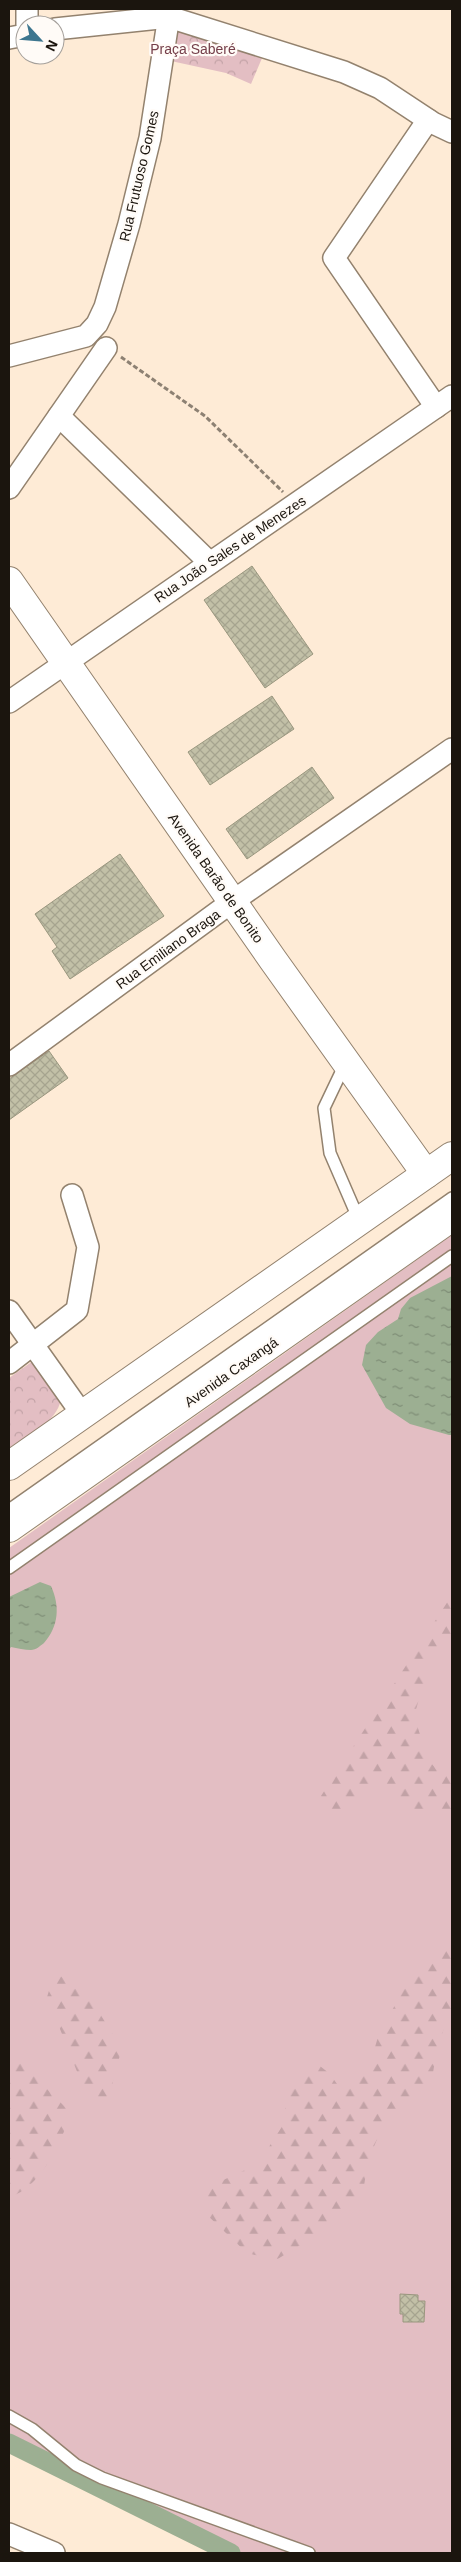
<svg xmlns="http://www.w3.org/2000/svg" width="461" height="2562" font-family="Helvetica,sans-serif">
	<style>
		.green { fill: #e3bec3 }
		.forest { fill: url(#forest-firs) }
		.park { fill: url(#park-crowns) }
		.water { fill: url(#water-ripples) }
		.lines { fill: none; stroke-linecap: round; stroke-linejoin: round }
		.canal { stroke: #9caf92; stroke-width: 19 }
		.building { fill: url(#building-cross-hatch); stroke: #99967e }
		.lane-casing { stroke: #93826e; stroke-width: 14 }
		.street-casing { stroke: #93826e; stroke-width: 24 }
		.secondary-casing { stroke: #93826e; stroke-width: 30 }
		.primary-casing { stroke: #93826e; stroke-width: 30 }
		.path { stroke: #8d8173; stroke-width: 3; stroke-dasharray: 5 2.5; stroke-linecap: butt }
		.lane { stroke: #fff; stroke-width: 11 }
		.street { stroke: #fff; stroke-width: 21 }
		.secondary { stroke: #fff; stroke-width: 28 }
		.primary { stroke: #fff; stroke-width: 28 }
		.labels { text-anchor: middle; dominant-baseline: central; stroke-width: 4.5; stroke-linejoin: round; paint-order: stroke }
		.park-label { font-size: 14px; fill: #743e49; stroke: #fffbf7 }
		.street-label { font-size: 14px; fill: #1b150e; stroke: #fffbf7 }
	</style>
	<defs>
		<pattern id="forest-firs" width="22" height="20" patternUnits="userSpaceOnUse" patternTransform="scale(1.25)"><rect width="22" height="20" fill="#e3bec3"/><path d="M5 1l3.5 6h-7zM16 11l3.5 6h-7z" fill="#c2a2a6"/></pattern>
		<pattern id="park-crowns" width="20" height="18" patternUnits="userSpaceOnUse" patternTransform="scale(1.25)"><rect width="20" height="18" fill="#e3bec3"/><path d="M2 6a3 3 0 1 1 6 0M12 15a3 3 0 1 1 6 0" fill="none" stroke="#c2a2a6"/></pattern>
		<pattern id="water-ripples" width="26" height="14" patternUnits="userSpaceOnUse" patternTransform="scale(1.25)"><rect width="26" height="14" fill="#9caf92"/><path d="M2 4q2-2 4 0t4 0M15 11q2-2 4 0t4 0" fill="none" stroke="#7e8d76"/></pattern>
		<pattern id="building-cross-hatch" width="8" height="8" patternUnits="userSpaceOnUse" patternTransform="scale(1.25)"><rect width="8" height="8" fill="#c2c0a7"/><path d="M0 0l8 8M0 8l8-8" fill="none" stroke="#a6a48f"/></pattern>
	</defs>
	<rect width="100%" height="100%" fill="#feebd6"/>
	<path class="green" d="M452 1235V2553H224L9 2453V1548Z"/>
	<g class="forest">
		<path d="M452 1595V1637L432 1656 414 1716 428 1759 436 1769 452 1776V1811L432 1813 421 1819 386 1796 381 1779 373 1778 360 1803 354 1811 343 1817 331 1813 321 1796Z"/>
		<path d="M447 1939H452V2006L437 2048 432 2079 424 2094 400 2105 379 2135 368 2160 364 2186 344 2213 313 2248 299 2246 276 2260 247 2253 205 2213 202 2200 208 2187 258 2164 283 2125 289 2081 315 2062 330 2074 337 2084 351 2088 362 2078 370 2065 379 2033 410 1979Z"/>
		<path d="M55 1971 94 2004 113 2035 120 2055 108 2100 88 2099 54 2014 44 2007Z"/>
		<path d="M18 2060 72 2114C59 2142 44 2182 15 2195L9 2190V2066Z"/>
	</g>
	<g class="park">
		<path d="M174 30 265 51 251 84 226 73 171 61Z"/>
		<path d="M33 1361 61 1399C57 1423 27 1435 9 1448V1378Z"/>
	</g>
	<g class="water">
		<path d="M452 1276V1435H449L410 1424 386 1408 362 1365 366 1345 378 1332 398 1319 401 1309 410 1298Z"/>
		<path d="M40 1582 51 1586C60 1606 59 1626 44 1643 40 1646 36 1650 31 1650 25 1650 17 1648 11 1647L9 1650V1597Z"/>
	</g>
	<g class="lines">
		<path class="canal" d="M9 2443 231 2553"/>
	</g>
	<g class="building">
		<path d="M252 566 313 654 265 688 204 600Z"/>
		<path d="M272 696 294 729 210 785 188 752Z"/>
		<path d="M312 767 334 798 247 859 226 829Z"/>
		<path d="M120 854 164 916 70 979 52 951 57 947 35 914Z"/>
		<path d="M49 1051 68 1078 9 1120V1079Z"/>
		<path d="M400 2294 418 2295V2301H425L424 2322H403V2314H400Z"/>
	</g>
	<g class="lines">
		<g class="lane-casing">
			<g id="lane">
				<path d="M345 1064 324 1108 330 1153 359 1220"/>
				<path d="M9 1510 452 1198"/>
				<path d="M9 1568 452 1256"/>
				<path d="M9 2416 32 2429 76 2465 102 2478 309 2553"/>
			</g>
		</g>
		<g class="street-casing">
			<g id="street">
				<path d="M27 9V25"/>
				<path d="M55 29 169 17 344 72 380 88 433 123 452 132"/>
				<path d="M9 38 25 35"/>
				<path d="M428 120 334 258 436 407"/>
				<path d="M9 356 86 336 97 324 105 307 129 224 150 138 170 9"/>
				<path d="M59 416 210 563"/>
				<path d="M9 488 106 348"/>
				<path d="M9 702 452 396"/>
				<path d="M9 1065 233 901 452 749"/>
				<path d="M9 1311 82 1414"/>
				<path d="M9 1363 77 1310 88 1247 72 1195"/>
				<path d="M9 2534 54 2553"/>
			</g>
		</g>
		<g class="secondary-casing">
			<path id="secondary" d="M9 581 273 960 426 1174"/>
		</g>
		<g class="primary-casing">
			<g id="primary">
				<path d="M9 1466 452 1156"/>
				<path d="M9 1528 452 1217"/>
			</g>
		</g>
		<path class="path" d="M121 357 205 416 283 492"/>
		<use href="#lane" class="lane"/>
		<use href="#street" class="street"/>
		<use href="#secondary" class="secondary"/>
		<use href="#primary" class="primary"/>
	</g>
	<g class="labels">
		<g class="park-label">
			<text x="193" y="49">Praça Saberé</text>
		</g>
		<g class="street-label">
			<text transform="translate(139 176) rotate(-77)">Rua Frutuoso Gomes</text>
			<text transform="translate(230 549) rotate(-34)">Rua João Sales de Menezes</text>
			<text transform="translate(216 878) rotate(55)">Avenida Barão de Bonito</text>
			<text transform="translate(168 949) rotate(-36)">Rua Emiliano Braga</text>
			<text transform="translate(231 1372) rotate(-35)">Avenida Caxangá</text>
		</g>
	</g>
	<rect width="461" height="2562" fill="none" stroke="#1b150e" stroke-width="20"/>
	<g transform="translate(40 40) rotate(116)"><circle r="24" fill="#fffbf7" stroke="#a49f9a"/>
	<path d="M0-4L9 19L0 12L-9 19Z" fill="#3d768f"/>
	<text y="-8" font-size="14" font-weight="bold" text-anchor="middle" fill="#1b150e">N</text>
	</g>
</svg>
